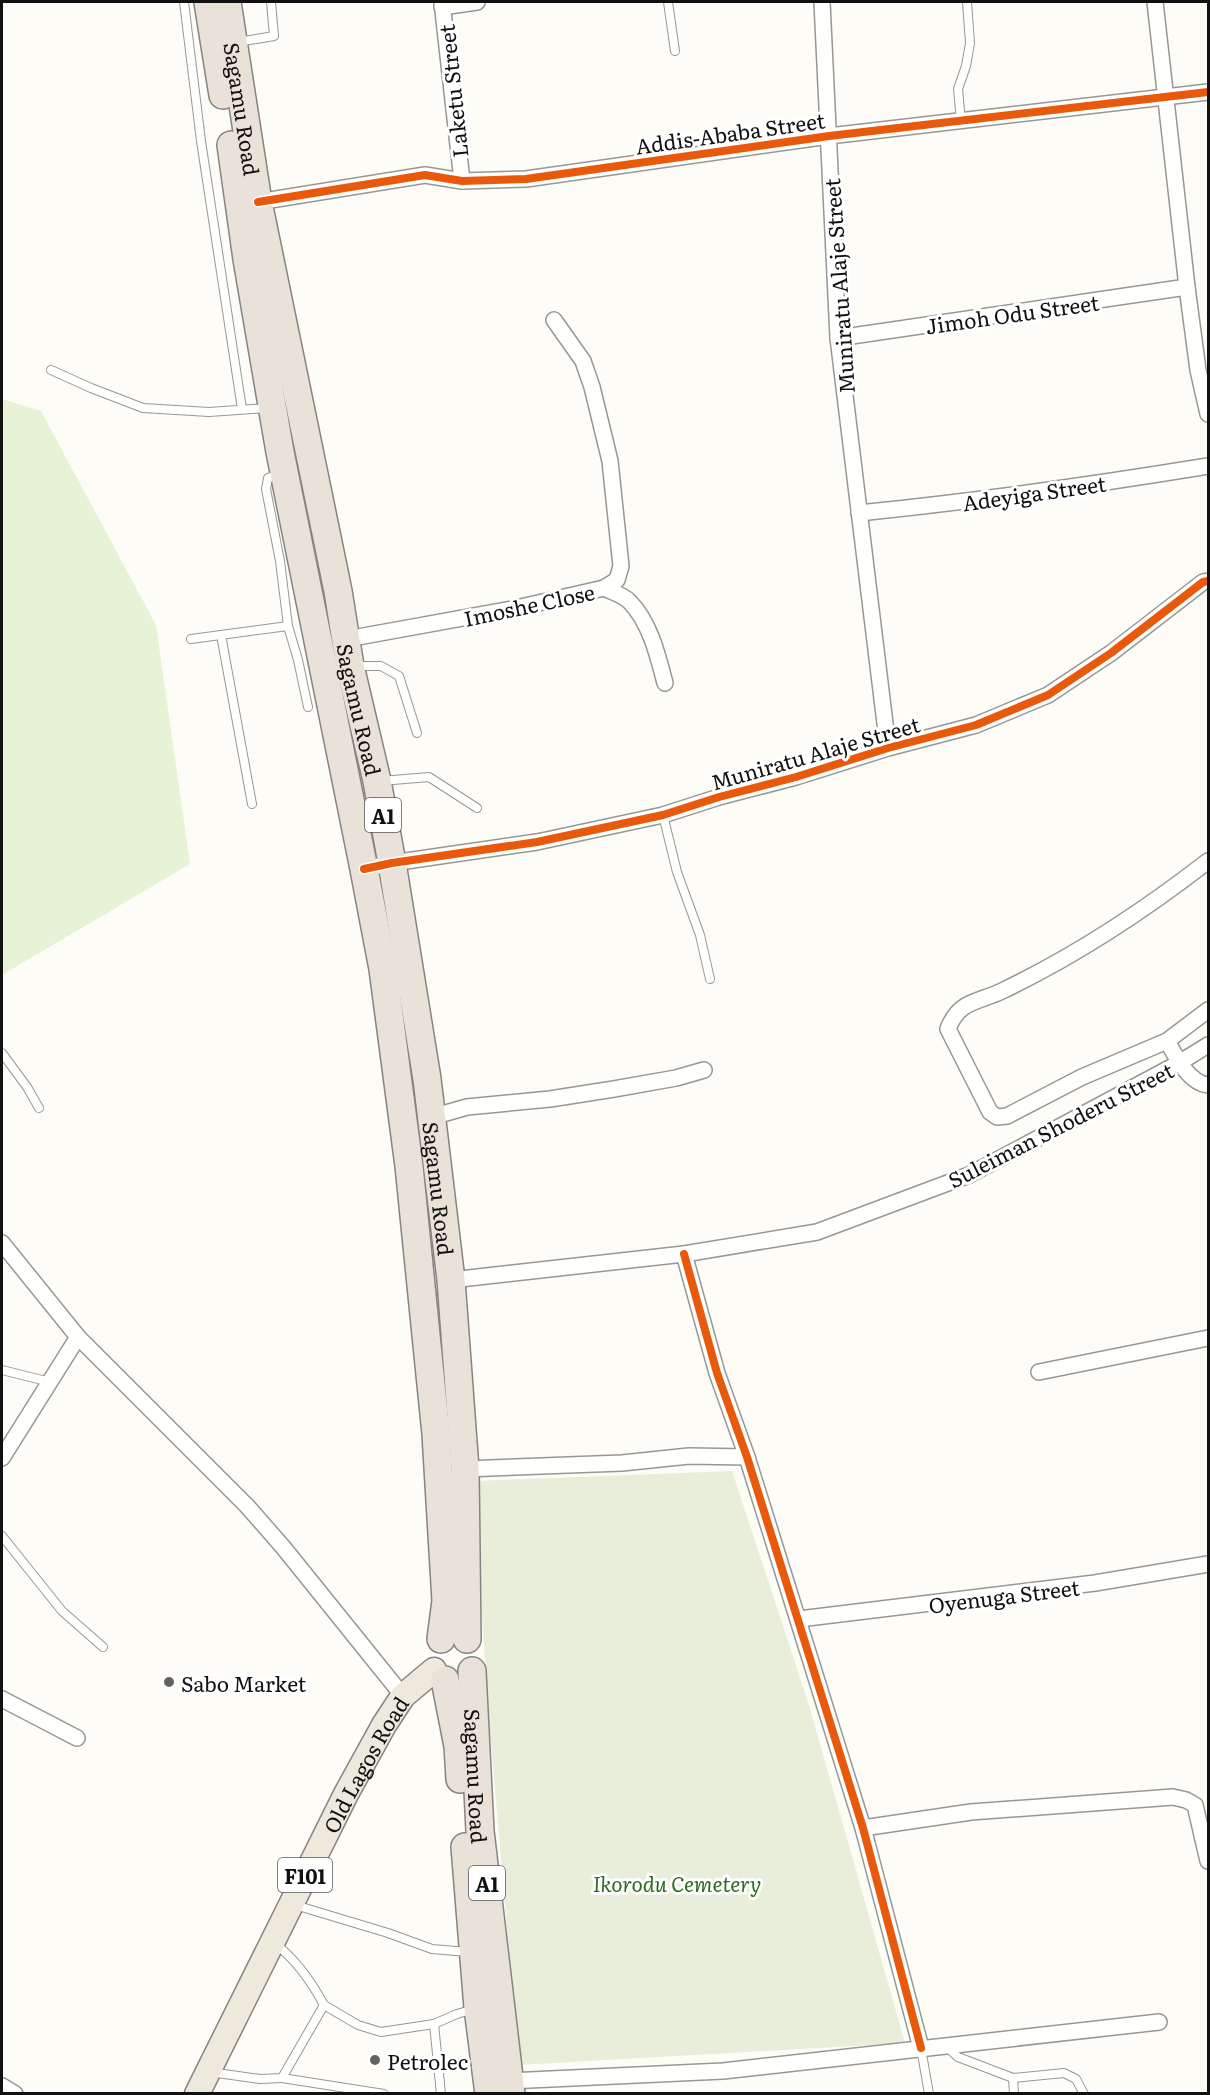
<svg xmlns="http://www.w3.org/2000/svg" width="1210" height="2095" font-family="Literata,serif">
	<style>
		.green { fill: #e7f3d7 }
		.cemetery { fill: #e9eedb }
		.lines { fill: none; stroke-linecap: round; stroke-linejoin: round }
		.lane-casing { stroke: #979795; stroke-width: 10 }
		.street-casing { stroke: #979795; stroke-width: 18 }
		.primary-casing { stroke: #858482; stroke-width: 27 }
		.highway-casing { stroke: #858482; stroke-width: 30 }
		.lane { stroke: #fffffe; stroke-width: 8 }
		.street { stroke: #fffffe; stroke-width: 15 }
		.primary { stroke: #ede9dc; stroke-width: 24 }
		.highway { stroke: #eae1d8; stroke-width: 27 }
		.cycleway-casing { stroke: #fff; stroke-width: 11 }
		.cycleway { stroke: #e8590c; stroke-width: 8 }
		.poi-dot { fill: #646362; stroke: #fff; stroke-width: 2 }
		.labels { text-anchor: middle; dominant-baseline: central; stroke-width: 6; stroke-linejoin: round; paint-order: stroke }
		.shield { fill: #fff; stroke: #585858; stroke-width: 1.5 }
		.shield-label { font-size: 20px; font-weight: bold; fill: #111 }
		.street-label { font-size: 21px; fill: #111; stroke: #fff }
		.poi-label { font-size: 21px; fill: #111; stroke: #fff; text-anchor: start }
		.park-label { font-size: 21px; font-style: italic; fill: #2f6b1f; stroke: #fff }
	</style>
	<rect width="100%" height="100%" fill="#fdfcf7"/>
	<path class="green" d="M2 399 41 411 156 625 190 864 2 975Z"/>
	<path class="cemetery" d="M732 1471 809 1705 905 2043 519 2065 489 1721 473 1481Z"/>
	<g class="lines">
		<g class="lane-casing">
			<g id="lane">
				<path d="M184 2 201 141 242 409"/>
				<path d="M668 2 675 51"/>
				<path d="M238 42 274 36 271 2"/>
				<path d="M961 121 958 89 966 66 970 43 967 2"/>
				<path d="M51 370 91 388 143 408 209 412 267 408"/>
				<path d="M279 474 268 478 266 489 280 561 288 626 298 660 308 707"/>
				<path d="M221 635 252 804"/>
				<path d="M191 639 288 626"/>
				<path d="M355 666H381L399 676 417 733"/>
				<path d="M381 781 429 777 477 808"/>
				<path d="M663 815 677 872 700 935 710 979"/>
				<path d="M2 1053 27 1087 39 1108"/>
				<path d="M2 1370 50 1382"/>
				<path d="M2 1536 62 1611 103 1647"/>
				<path d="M295 1905 388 1933 432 1949 468 1952"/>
				<path d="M324 2005 358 2025 381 2032 434 2024 457 2014 474 2009"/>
				<path d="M434 2024 441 2094"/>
				<path d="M947 2047 958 2057 1013 2078 1064 2073 1076 2079 1084 2094"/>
				<path d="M921 2048 929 2094"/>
				<path d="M210 2072 260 2079 282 2078 324 2005C311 1981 296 1959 274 1943"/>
				<path d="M282 2078 384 2094"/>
				<path d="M1013 2078 1014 2094"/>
			</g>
		</g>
		<g class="street-casing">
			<g id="street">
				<path d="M442 2 462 181"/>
				<path d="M822 2 838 338 888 748"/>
				<path d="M1155 2 1187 287 1198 370 1208 414"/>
				<path d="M442 7 477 2"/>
				<path d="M258 202 425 175 462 181 526 179 829 136 1208 92"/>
				<path d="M838 338 1187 287"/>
				<path d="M859 513C976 501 1092 485 1208 466"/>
				<path d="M604 588C612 592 623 595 629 601 650 622 658 656 665 683"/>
				<path d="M347 639 512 609 604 588 617 580 621 566 610 461 592 387 583 361 554 320"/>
				<path d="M1208 861C1145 910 1075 956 1002 991 977 1003 959 1000 948 1029L990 1112 997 1117 1007 1116 1082 1077 1167 1041C1176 1057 1189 1083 1208 1085"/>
				<path d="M364 869 392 863 537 842 663 815 719 797 796 777 888 748 976 725 1048 695 1111 653 1203 582 1208 581"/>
				<path d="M1167 1041 1208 1010"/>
				<path d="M432 1117 467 1107 550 1099 614 1089 676 1078 704 1070"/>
				<path d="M2 1243 78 1337 247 1506 283 1547 403 1696"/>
				<path d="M684 1254 717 1373 747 1457 863 1828 921 2048"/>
				<path d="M451 1280 684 1254 817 1232 969 1175 1179 1063 1208 1045"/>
				<path d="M1039 1372 1208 1338"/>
				<path d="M2 1458 78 1337"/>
				<path d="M465 1469 622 1463 689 1456 747 1457"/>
				<path d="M799 1619 1095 1583 1208 1564"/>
				<path d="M2 1699 77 1738"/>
				<path d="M863 1828 971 1812 1173 1797 1186 1800 1195 1805 1208 1861"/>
				<path d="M508 2081 723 2071 1159 2022"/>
				<path d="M2 2086 15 2094"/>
			</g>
		</g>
		<g class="primary-casing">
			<g id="primary">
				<path id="s1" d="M197 2094 346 1794 384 1725 403 1696 434 1670"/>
			</g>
		</g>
		<g class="highway-casing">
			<g id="highway">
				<path d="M208 2 223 95"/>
				<path id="s2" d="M227 2 258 202 338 591 350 666 377 781 392 863 427 1079 451 1280 465 1469 467 1639"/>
				<path d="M231 145 247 259 280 452 364 869 383 969 409 1166 436 1434 446 1601 441 1639"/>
				<path id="s3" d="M472 1671 480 1831 511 2094"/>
				<path d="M445 1680 458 1746 460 1779"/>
				<path d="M465 1847 478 2008 489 2094"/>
			</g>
		</g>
		<use href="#lane" class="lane"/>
		<use href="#street" class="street"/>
		<use href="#primary" class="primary"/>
		<use href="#highway" class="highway"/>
		<g class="cycleway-casing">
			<g id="cycleway">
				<path d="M258 202 425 175 462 181 526 179 829 136 1208 92"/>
				<path d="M364 869 392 863 537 842 663 815 719 797 796 777 888 748 976 725 1048 695 1111 653 1203 582 1208 581"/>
				<path d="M684 1254 717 1373 747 1457 863 1828 921 2048"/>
			</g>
		</g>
		<use href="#cycleway" class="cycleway"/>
	</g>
	<g class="poi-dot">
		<circle cx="169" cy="1682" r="6"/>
		<circle cx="375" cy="2060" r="6"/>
	</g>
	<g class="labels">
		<g class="shield">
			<rect x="365" y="798" width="36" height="34" rx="4.5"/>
			<rect x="278" y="1858" width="54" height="34" rx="4.5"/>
			<rect x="469" y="1866" width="36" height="34" rx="4.5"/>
		</g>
		<g class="shield-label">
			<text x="383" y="815">A1</text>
			<text x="305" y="1875">F101</text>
			<text x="487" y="1883">A1</text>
		</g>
		<g class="street-label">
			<text transform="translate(452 91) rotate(-96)">Laketu Street</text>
			<text stroke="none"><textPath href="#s2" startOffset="108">Sagamu Road</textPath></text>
			<text transform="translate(730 132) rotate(-8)">Addis-Ababa Street</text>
			<text transform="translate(838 286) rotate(-94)">Muniratu Alaje Street</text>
			<text transform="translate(1012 313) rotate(-8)">Jimoh Odu Street</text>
			<text transform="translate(1034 492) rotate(-8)">Adeyiga Street</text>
			<text transform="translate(529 604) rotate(-12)">Imoshe Close</text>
			<text stroke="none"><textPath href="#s2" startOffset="720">Sagamu Road</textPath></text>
			<text transform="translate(815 752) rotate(-16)">Muniratu Alaje Street</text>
			<text transform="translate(1060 1124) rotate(-27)">Suleiman Shoderu Street</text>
			<text stroke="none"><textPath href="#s2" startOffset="1206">Sagamu Road</textPath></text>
			<text transform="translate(1004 1595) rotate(-7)">Oyenuga Street</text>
			<text stroke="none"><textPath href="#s1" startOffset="370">Old Lagos Road</textPath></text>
			<text stroke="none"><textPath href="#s3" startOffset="105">Sagamu Road</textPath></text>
		</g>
		<g class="poi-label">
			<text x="181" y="1682">Sabo Market</text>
			<text x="387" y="2060">Petrolec</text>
		</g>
		<g class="park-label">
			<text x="677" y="1882">Ikorodu Cemetery</text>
		</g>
	</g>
	<rect width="1210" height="2095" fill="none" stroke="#111111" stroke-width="6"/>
</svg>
